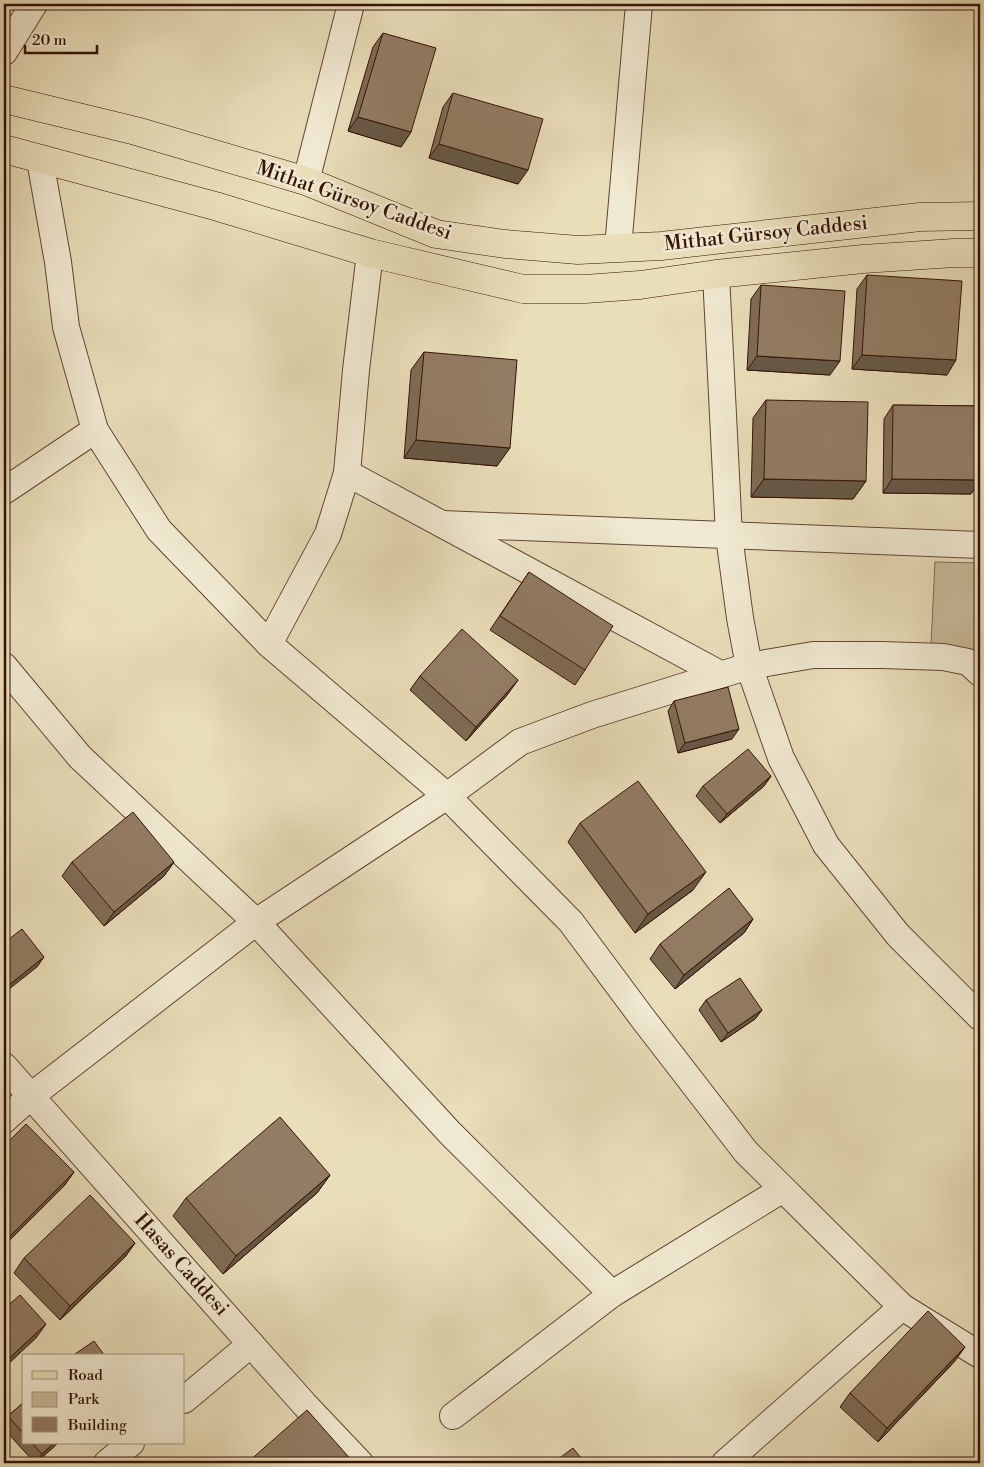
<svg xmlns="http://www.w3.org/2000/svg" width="984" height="1467" font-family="'Libre Bodoni',serif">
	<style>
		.green { fill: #cabb9b; stroke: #7f6650 }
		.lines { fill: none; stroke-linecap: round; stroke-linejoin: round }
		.minor-casing { stroke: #614532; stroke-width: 28 }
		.major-casing { stroke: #341205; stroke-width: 29 }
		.minor { stroke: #f1ead2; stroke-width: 26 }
		.major { stroke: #e9deba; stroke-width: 28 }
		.wall { fill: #7e6b55; stroke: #341205 }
		.shaded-wall { fill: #665745; stroke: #341205 }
		.building { fill: #927c63; stroke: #341205 }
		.labels { text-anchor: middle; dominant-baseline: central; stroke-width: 5; stroke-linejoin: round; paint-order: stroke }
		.street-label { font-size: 20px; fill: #341205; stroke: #f1ead2 }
	</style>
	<rect width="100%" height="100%" fill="#e9deba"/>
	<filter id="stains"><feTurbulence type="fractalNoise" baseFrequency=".004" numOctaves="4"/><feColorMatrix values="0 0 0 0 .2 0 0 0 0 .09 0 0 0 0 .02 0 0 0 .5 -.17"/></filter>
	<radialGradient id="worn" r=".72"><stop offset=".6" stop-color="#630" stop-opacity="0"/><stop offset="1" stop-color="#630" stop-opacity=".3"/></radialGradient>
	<path class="green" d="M935 562 980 563V651L931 645Z"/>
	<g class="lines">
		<g class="minor-casing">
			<g id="minor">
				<path d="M4 52 34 4"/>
				<path d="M40 160 58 262 66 327 95 430 159 530 269 644 447 796 571 922 644 1020 746 1152 902 1307 980 1355"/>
				<path d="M306 181 351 4"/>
				<path d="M618 248 639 4"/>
				<path d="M716 274 729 536 740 618 749 666 781 758 826 845 898 935 980 1017"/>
				<path d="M347 473 720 674"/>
				<path d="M4 491 95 430"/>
				<path d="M442 524 980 545"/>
				<path d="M269 644 328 534 347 473 356 370 370 253"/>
				<path d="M4 666 80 757 256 922 450 1133 612 1294"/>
				<path d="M4 1066 305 1405 360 1463"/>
				<path d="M4 1120 31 1096 256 922 447 796 520 742 592 715 749 666 813 655H882L943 657 968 662 980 673"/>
				<path d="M184 1400 251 1344"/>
				<path d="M453 1416 612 1294 783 1189"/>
				<path d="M107 1463 131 1443"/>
				<path d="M725 1463 902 1307"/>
			</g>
		</g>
		<g class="major-casing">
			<g id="major">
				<path d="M4 99 136 131 306 181 436 234 505 244 578 250 661 246 920 217 980 216"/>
				<path d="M4 149 215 206 370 253 523 289H585L640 285 716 274 863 259 954 253H980"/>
			</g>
		</g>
		<use href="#minor" class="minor"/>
		<use href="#major" class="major"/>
	</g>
	<g class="wall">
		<path d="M383 33 411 132 401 147 348 131 373 47Z"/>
		<path d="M453 93 518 184 429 158 443 107Z"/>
		<path d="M867 275 947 375 852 369 857 289Z"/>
		<path d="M761 285 830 375 747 370 751 299Z"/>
		<path d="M424 352 497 466 404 458 411 370Z"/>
		<path d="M766 400 866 481 853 499 751 497 753 418Z"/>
		<path d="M893 405 980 406V481L971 494 883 493 884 419Z"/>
		<path d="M529 572 585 670 575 685 490 630Z"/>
		<path d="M420 676 508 694 466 741 410 690Z"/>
		<path d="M674 701 732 739 678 753 668 711Z"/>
		<path d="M771 776 764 786 720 823 696 796 703 786Z"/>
		<path d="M580 823 693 890 635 933 568 842Z"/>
		<path d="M72 862H174L164 876 104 926 62 876Z"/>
		<path d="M753 919 744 933 675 989 650 959 660 944Z"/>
		<path d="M706 1000 762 1010 755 1019 721 1042 699 1010Z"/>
		<path d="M4 1146 74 1172 64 1186 4 1246Z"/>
		<path d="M330 1175 317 1193 223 1274 173 1216 186 1198Z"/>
		<path d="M135 1243 125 1257 60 1320 14 1273 24 1258Z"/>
		<path d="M955 1361 878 1442 840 1407 850 1393Z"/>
		<path d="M24 1402V1443H58L36 1463H35L4 1429V1422L8 1416Z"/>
	</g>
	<g class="shaded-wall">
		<path d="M478 4H488L487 6Z"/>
		<path d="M358 117 411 132 401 147 348 131Z"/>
		<path d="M439 144 528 170 518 184 429 158Z"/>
		<path d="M862 355 956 360 947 375 852 369Z"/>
		<path d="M757 356 840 361 830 375 747 370Z"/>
		<path d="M416 440 510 448 497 466 404 458Z"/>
		<path d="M764 479 866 481 853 499 751 497Z"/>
		<path d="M892 479 980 480V481L971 494 883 493Z"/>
		<path d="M518 680 508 694 466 741 476 727Z"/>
		<path d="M739 729 732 739 678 753 685 743Z"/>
		<path d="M771 776 764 786 720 823 727 814Z"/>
		<path d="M174 862 164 876 104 926 114 912Z"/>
		<path d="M706 872 693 890 635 933 648 914Z"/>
		<path d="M753 919 744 933 675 989 684 975Z"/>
		<path d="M44 957 37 967 4 993V989Z"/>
		<path d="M762 1010 755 1019 721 1042 728 1033Z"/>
		<path d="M74 1172 64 1186 4 1246V1244L7 1239Z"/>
		<path d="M330 1175 317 1193 223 1274 236 1256Z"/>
		<path d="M135 1243 125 1257 60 1320 70 1306Z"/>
		<path d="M46 1324 36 1338 4 1368V1363Z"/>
		<path d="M965 1347 955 1361 878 1442 887 1428Z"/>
		<path d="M54 1443H58L36 1463 42 1454Z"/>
	</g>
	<g class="building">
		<path d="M383 33 436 48 411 132 358 117Z"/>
		<path d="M453 93 543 119 528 170 439 144Z"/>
		<path d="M867 275 962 281 956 360 862 355Z"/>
		<path d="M761 285 845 291 840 361 757 356Z"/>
		<path d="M424 352 517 360 510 448 416 440Z"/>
		<path d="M766 400 868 402 866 481 764 479Z"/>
		<path d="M893 405 980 406V480L892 479Z"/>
		<path d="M529 572 613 626 585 670 500 616Z"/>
		<path d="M462 629 518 680 476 727 420 676Z"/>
		<path d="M728 687 739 729 685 743 674 701Z"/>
		<path d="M748 749 771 776 727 814 703 786Z"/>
		<path d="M638 781 706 872 648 914 580 823Z"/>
		<path d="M133 812 174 862 114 912 72 862Z"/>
		<path d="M729 888 753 919 684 975 660 944Z"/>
		<path d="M22 929 44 957 4 989V943Z"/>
		<path d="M740 978 762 1010 728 1033 706 1000Z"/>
		<path d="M280 1117 330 1175 236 1256 186 1198Z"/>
		<path d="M26 1124 74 1172 7 1239 4 1235V1146Z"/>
		<path d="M90 1195 135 1243 70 1306 24 1258Z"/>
		<path d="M20 1295 46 1324 4 1363V1309Z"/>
		<path d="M928 1311 965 1347 887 1428 850 1393Z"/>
		<path d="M94 1341 105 1356H72Z"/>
		<path d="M24 1402V1434L8 1416Z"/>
		<path d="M307 1410 354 1463H247Z"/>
		<path d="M32 1443H54L42 1454Z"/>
		<path d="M573 1448 585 1463H553Z"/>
	</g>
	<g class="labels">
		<g class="street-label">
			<text transform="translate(354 201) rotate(19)">Mithat Gürsoy Caddesi</text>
			<text transform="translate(766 234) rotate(-6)">Mithat Gürsoy Caddesi</text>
			<text transform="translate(181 1265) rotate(48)">Hasas Caddesi</text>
		</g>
	</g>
	<rect width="984" height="1467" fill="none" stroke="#e9deba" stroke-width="20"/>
	<rect x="5" y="5" width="974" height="1457" fill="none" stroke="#341205" stroke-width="2.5"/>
	<rect x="10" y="10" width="964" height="1447" fill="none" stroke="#341205"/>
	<rect x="22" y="1354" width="162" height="90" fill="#f1ead2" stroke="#a59480"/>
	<rect x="32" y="1371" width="25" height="8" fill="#e9deba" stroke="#a59480"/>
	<text x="68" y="1380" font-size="15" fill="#341205">Road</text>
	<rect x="32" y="1392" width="25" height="15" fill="#cabb9b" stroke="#a59480"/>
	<text x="68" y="1404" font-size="15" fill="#341205">Park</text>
	<rect x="32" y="1417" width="25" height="15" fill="#927c63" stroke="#a59480"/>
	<text x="68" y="1430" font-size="15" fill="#341205">Building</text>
	<path d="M25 45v8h72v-8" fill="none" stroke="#341205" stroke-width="2.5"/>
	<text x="32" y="45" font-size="15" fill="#341205" stroke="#f1ead2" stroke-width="4" paint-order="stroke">20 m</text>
	<rect width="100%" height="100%" filter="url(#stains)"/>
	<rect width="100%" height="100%" fill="url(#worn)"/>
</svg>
